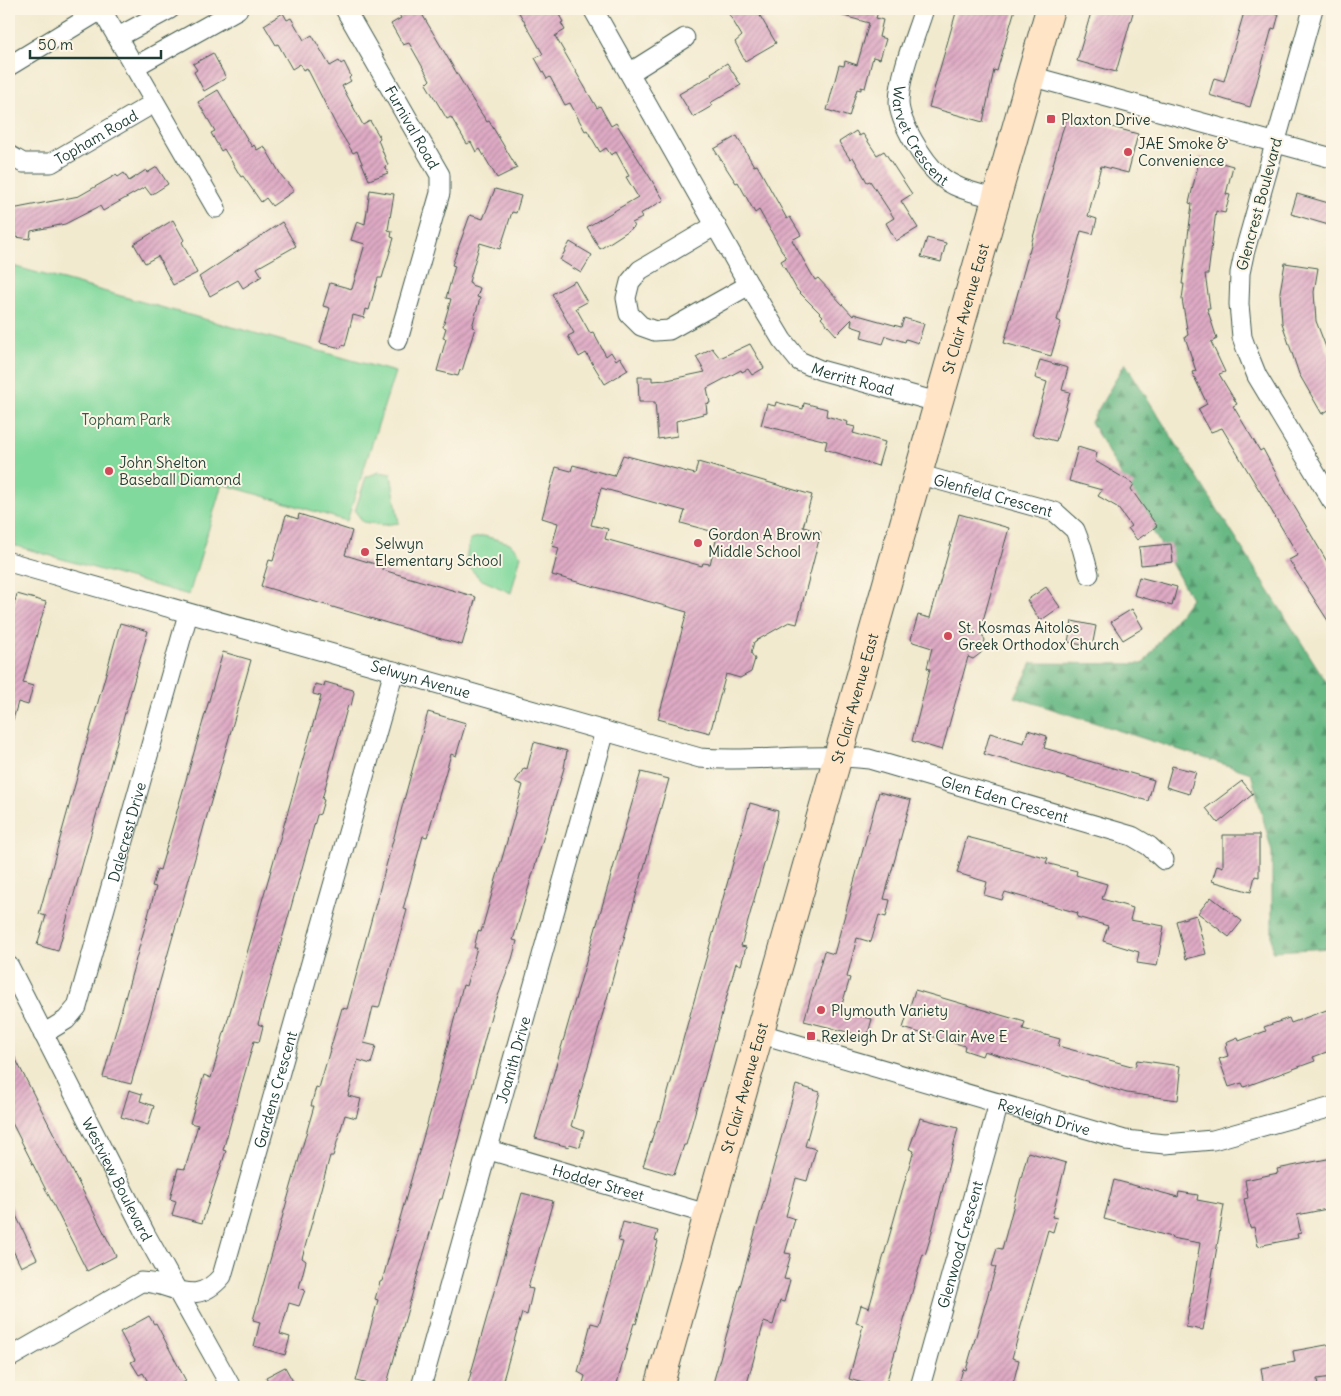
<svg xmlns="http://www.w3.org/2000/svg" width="1341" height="1396" font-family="Delius,sans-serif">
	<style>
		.forest { fill: url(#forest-firs); stroke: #447b5c }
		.park { fill: #82d99e; stroke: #508b69 }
		.building { fill: url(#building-hatch); fill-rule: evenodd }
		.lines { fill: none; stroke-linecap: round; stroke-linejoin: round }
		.street-casing { stroke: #3f574b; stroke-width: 21 }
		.secondary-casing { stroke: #3f574b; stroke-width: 30 }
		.street { stroke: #fff; stroke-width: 19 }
		.secondary { stroke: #ffe4c6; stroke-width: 28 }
		.poi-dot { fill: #d1495b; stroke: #fcf5e5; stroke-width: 2 }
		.labels { text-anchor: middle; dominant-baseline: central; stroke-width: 4; stroke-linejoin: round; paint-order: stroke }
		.poi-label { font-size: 15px; fill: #1f3d34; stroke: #fcf5e5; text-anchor: start }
		.street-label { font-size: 15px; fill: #1f3d34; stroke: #fcf5e5 }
		.park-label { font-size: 15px; fill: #335c49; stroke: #fcf5e5 }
	</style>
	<defs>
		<pattern id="forest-firs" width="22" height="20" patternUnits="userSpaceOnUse" patternTransform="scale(1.25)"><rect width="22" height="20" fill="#69b985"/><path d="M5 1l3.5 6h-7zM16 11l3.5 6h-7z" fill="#56986e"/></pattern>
		<pattern id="building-hatch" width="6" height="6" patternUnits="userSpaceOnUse" patternTransform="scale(1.25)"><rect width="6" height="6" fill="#dfaac5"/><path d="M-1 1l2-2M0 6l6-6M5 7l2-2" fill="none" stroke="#b48ca1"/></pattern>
	</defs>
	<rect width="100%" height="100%" fill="#fcf5e5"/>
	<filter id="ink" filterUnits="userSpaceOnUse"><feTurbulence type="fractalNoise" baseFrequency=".02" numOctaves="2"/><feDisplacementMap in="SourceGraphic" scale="10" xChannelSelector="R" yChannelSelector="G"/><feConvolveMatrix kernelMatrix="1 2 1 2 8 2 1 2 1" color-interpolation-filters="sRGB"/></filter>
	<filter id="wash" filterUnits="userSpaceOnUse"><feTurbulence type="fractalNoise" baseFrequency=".0096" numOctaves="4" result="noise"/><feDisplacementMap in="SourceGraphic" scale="20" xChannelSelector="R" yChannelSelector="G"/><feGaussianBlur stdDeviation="1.12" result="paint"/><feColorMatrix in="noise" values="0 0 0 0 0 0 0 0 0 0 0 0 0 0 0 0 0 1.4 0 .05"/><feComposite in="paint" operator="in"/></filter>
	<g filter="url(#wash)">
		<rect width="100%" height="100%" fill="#f2eacf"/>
		<path class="forest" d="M1125 363 1332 691V948L1272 951V852L1251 773 1015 697 1032 663 1143 664 1191 598 1091 422Z"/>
		<g class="park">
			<path d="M9 265 395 372 347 521 222 484 189 595 9 544Z"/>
			<path d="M379 472 391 474 399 523 382 525 363 522 355 511 366 477Z"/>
			<path d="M484 536 510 543 521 555 511 593 480 579 465 563 470 539Z"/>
		</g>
		<g id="blocks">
			<g class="building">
				<path d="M396 9H419L472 99 487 122 489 121 517 168 497 178 480 149 476 152 471 142 467 144 451 117 447 119 426 84 430 80 409 43 403 45 391 24 401 18Z"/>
				<path d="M517 9H556L563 22 561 23 565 30 555 36 597 108 600 106 611 126 616 123 664 200 640 214 642 218 632 223 634 227 600 249 587 227 638 197 626 177 629 176 616 152 611 155 606 148 600 152 587 130 585 131 570 103 565 105 550 77 547 79 535 58 543 54Z"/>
				<path d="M726 9H756L776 43 745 61 735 42 742 36Z"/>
				<path d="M833 9H879L876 18 883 20 879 37 886 39 880 59 873 57 865 88 861 87V90L857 89 849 117 827 110 839 65 844 66 845 61 857 65 869 23 833 13Z"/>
				<path d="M957 9H1015L997 71 994 70 983 122 929 107Z"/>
				<path d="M1092 9H1134L1116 72 1077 61Z"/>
				<path d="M1245 9H1259L1279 14 1275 29 1272 28 1250 107 1209 95 1214 78 1224 81Z"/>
				<path d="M283 13 287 20 291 18 304 40 312 35 330 66 339 61 341 64 344 62 351 76 349 78 351 81 342 86 363 125 370 121 378 134 380 138 378 140 388 165 385 166 388 173 369 180 357 151 353 153 336 125 307 68 303 70 300 64 292 69 278 44 276 45 264 25Z"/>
				<path d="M213 53 226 78 204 91 194 72 197 70 193 64Z"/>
				<path d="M727 63 741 85 710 103 712 106 693 117 679 94 712 75 711 73Z"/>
				<path d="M218 90 252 147 254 145 257 150 264 146 281 175 294 191 272 206 266 198 261 202 243 176 241 177 224 149 221 151 211 133 215 131 198 102Z"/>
				<path d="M1072 116 1138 134 1128 173 1101 166 1088 216 1097 219 1093 234 1081 231 1057 320 1061 322 1051 356 1004 343 1062 132 1067 118Z"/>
				<path d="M856 131 859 136 863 134 877 155 884 151 912 194 901 201 918 228 896 241 886 223 894 218 870 181 867 182 853 157 850 159 839 142Z"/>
				<path d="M737 136 754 166 757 165 787 219 790 217 801 235 792 240 815 280 818 278 853 316 854 314 901 327 904 318 924 324 918 343 906 339 905 342 886 336 883 344 861 338 863 330 851 326 852 319 836 335 821 318 823 316 797 290 781 261 786 258 759 210 755 213 738 182 736 183 714 149Z"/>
				<path d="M1200 157 1233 166 1226 194 1230 195 1225 213 1216 211 1208 274H1205L1210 308H1207L1217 339 1211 342 1225 372 1219 374 1237 404 1233 406 1260 451 1263 449 1287 494 1332 570V627L1289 560 1298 555 1222 428 1211 432 1198 409 1207 404 1192 372 1196 371 1185 337 1188 335 1182 299 1184 284H1182L1192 204 1189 203Z"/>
				<path d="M157 167 168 184 151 195 145 187 103 211 100 206 65 224 31 231 30 239 16 237V234L9 233 12 209 79 196 116 175 118 177 124 173 129 181 146 170 147 173Z"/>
				<path d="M495 189 521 196 516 213 512 212 500 249 480 243 469 282 471 283V285L480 288 477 297 480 298 472 327 475 328 462 371 460 370 458 376 437 371 446 339 443 338 446 328 443 327 451 299 446 298 455 266 452 265 470 215 483 219Z"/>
				<path d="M370 190 394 194 388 230 392 231 391 237 394 238 382 278H378L369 310 366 309 364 318 353 315 345 346 342 345 341 348 320 343 330 308 323 306 330 283 352 289 365 244 351 240 357 221 365 224Z"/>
				<path d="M1297 194 1332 204V226L1291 214Z"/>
				<path d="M173 220 184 240 182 242 197 273 173 285 158 256 145 263 134 244Z"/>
				<path d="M282 222 296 246 257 268 262 276 243 288 238 280 210 296 199 277Z"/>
				<path d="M927 238 946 243 941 262 921 257Z"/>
				<path d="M570 242 592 255 581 273 560 260Z"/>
				<path d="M1285 263 1318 268 1314 292 1316 321 1332 363V408L1322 414 1299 374 1282 323 1280 292Z"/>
				<path d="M575 281 587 302 576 308 590 333 593 332 606 356 611 352 616 360 620 357 628 370 605 384 586 353 579 357 568 336 574 333 552 294Z"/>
				<path d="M750 344 764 368 752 375 748 369 742 372 741 370 707 388 710 403 706 404 707 413 676 421 677 436 658 439 655 402H639L638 377H652V381L667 380 705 372 696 357 712 348 720 358Z"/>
				<path d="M1040 360 1068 368 1062 390 1070 392 1056 441 1032 435 1047 382 1035 378Z"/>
				<path d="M776 402 803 409 804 403 827 409 826 416 848 422 847 425 855 427 853 433 885 442 878 466 825 449 827 441 761 425 767 404 775 406Z"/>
				<path d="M1078 447 1097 453 1095 461 1134 484 1131 489 1157 526 1137 540 1128 528 1131 526 1117 507 1098 496 1102 490 1069 481Z"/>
				<path d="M623 455 695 474 698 462 812 495 803 527 821 532 797 624 789 622 754 642 751 653 755 659 751 672 740 678 726 674 710 733 658 719 687 612 552 575 559 548 552 546 558 523 542 518 556 467 571 471 573 465 614 476ZM601 488 685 511 681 523 718 533 710 564 703 563 702 566 605 539 608 529 591 525Z"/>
				<path d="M299 514 352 531 345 555 375 564 383 568V570L476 597 462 645 261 586 269 560 273 561 286 515 298 519Z"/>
				<path d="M959 514 1009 528 980 631 985 640 981 653 973 659 968 657 942 750 912 741 930 669 927 668 932 648 913 642 911 639 918 615 930 618Z"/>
				<path d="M1171 544 1173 562 1141 565 1139 547Z"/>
				<path d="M1139 577 1177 587 1172 606 1134 595Z"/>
				<path d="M1046 587 1060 607 1040 621 1027 600Z"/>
				<path d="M17 594 46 602 23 683 33 686 28 705 18 702 13 720 9 719V623Z"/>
				<path d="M1132 609 1143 628 1123 640 1111 622Z"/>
				<path d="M1072 621 1096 626 1092 647 1068 642Z"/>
				<path d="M120 623 148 631 58 951 37 945 46 916 39 914Z"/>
				<path d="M223 652 251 660 131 1084 103 1077 156 887 152 886 157 869 160 870Z"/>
				<path d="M325 682 353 690 354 693 351 706 348 705 322 799 324 800 320 814 317 815 258 1024 263 1026 259 1042 254 1041 223 1150 226 1151 202 1223 172 1215 176 1201 170 1199 178 1168 185 1169 198 1125 190 1123 194 1109 204 1075 211 1078 320 700 321 696 313 694 315 684 324 686Z"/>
				<path d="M428 712 466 723 456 756 451 754 427 837 423 836 403 909 407 910 379 1008 373 1007 364 1043 376 1046 371 1064 358 1060 348 1096 361 1099 356 1118 345 1115 333 1156H330L302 1258 306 1261 299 1288 305 1290 299 1306 289 1303 280 1334 290 1337 285 1355 254 1346 260 1322 253 1320 314 1106H311L316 1087 319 1088 342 1008 347 1009Z"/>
				<path d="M1028 730 1047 736 1044 748 1154 780 1148 801 984 754 990 733 1024 743Z"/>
				<path d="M534 742 567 751 564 768 513 940 517 941 512 959 492 1012 442 1199H440L416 1280 386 1387H380L356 1381 378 1300 375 1299 380 1282 382 1281 431 1110 463 985 466 986 477 948H474L478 931 481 932 523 785 515 782 524 768 527 769Z"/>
				<path d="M1172 766 1196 772 1189 794 1166 787Z"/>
				<path d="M641 772 669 779 571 1126 584 1131 580 1147 570 1144 569 1147 535 1138Z"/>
				<path d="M1242 781 1253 794 1218 823 1206 808Z"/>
				<path d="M879 792 911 800 884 899 890 900 886 917 879 915 871 942 857 938 847 977 850 978 840 1011 872 1019 867 1037 804 1021 824 951 834 954Z"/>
				<path d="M750 803 778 811 777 818 741 946 746 947 741 965 736 963 686 1145H684L674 1175 643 1166 658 1120 660 1121Z"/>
				<path d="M1223 835H1259V877L1255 876 1251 892 1212 881 1217 865 1223 867Z"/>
				<path d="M967 837 1048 858 1046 863 1077 871 1076 875 1107 884 1102 899 1133 908 1130 920 1164 926 1157 966 1137 963 1139 952 1103 941 1108 926 1077 917 1078 913 1005 892 1002 900 984 895 987 882 957 873Z"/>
				<path d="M1211 897 1242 921 1229 937 1198 913Z"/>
				<path d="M1196 915 1206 954 1186 959 1176 921Z"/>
				<path d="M915 990 1025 1022 1023 1029 1060 1039 1058 1046 1135 1067 1137 1060 1180 1066 1179 1073H1181L1178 1100 1127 1093 984 1051 982 1056 964 1050 965 1046 903 1028Z"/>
				<path d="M1332 1008V1050L1313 1057 1315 1061 1244 1087 1242 1083 1229 1087 1219 1059 1228 1056 1225 1046 1227 1045 1226 1042 1238 1037 1239 1041 1266 1031 1264 1027 1289 1018 1291 1023Z"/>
				<path d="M9 1046 116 1256 87 1271 9 1117Z"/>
				<path d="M796 1085 820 1092 805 1146 816 1149 807 1181 796 1178 786 1216 795 1219 785 1253 791 1254 784 1279 790 1280 784 1302 780 1301 773 1325 764 1322 746 1387H712Z"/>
				<path d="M129 1090 142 1094 140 1101 154 1106 148 1125 121 1117Z"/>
				<path d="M920 1118 958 1128 930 1239 925 1255 923 1254 885 1387H877L849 1379 863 1325 856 1323 861 1305 869 1308 910 1163 914 1151 909 1149Z"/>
				<path d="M1028 1152 1066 1163 1052 1217 1057 1218 1053 1232 1048 1230 1012 1358 1019 1360 1014 1380 1010 1387H958L963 1369 966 1370 996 1267 992 1266 997 1248 1002 1249Z"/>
				<path d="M1332 1158V1208L1297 1215 1301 1233 1297 1234 1298 1238 1258 1246 1254 1227 1250 1228 1244 1199 1248 1198 1245 1180 1278 1173 1277 1169Z"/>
				<path d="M1114 1180 1178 1197 1179 1192 1198 1195 1197 1200 1224 1205 1203 1330 1186 1327 1200 1243 1171 1238 1172 1237 1104 1219Z"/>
				<path d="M522 1193 553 1201 528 1288 533 1289 527 1315 522 1313 501 1387H467Z"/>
				<path d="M9 1201 37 1259 21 1267 9 1242Z"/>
				<path d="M623 1222 658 1231 655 1240 658 1241 636 1324 634 1323 616 1387H582L585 1376 578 1372 591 1323 599 1325 623 1242 618 1241Z"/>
				<path d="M149 1316 154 1324 156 1323 186 1381 175 1387H151L143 1373 139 1375 131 1362 135 1360 120 1332Z"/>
				<path d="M1332 1344V1377L1317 1379 1318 1387H1264L1261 1368 1295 1362 1293 1351Z"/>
				<path d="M285 1367 296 1387H271L266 1377Z"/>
			</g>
		</g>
	</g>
	<g filter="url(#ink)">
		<use href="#blocks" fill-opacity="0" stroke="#3f574b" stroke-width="1"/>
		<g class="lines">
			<g class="street-casing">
				<g id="street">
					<path d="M101 9 216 208"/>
					<path id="s1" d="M345 9 440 175V193L398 340"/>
					<path id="s2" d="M593 9 749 285 782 340 799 361 820 370 937 402"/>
					<path id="s3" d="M924 9C915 38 900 71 899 102 899 122 924 162 939 175 954 189 976 193 995 198"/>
					<path d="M1313 9 1244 254 1240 273 1239 304 1242 337 1247 351 1257 376 1332 501"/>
					<path d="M118 37 170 9"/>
					<path d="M9 66 101 10"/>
					<path d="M134 67 238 9"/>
					<path d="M631 72 685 38"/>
					<path d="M1030 76 1332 158"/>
					<path id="s4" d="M9 155 23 163H51L154 103"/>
					<path d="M716 225 640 270 630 282 626 298 629 314 641 326 655 331 669 330 749 285"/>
					<path id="s5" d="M917 474 1055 512 1075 530 1082 548 1089 574"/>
					<path id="s6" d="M9 562 700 758C757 762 812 753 869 759L1132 836 1149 846 1164 860"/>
					<path id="s7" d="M9 966 146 1235 231 1387"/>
					<path id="s8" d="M758 1033 1125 1140 1165 1144 1213 1140 1332 1107"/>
					<path id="s9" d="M43 1034 66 1020 77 1007 188 614"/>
					<path id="s10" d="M489 1150 707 1214"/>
					<path id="s11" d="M9 1358 141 1282C174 1282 193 1310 222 1276L394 671"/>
					<path id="s12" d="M421 1387 605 731"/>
					<path id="s13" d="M920 1387 999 1103"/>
				</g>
			</g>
			<g class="secondary-casing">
				<g id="secondary">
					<path id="s14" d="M659 1387 1050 9"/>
				</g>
			</g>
			<use href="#street" class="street"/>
			<use href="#secondary" class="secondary"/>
		</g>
	</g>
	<g class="poi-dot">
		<rect x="1046" y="114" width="10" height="10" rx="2.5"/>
		<circle cx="1128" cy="152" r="5"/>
		<circle cx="109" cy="471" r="5"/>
		<circle cx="698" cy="543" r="5"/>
		<circle cx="365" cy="552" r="5"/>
		<circle cx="948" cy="636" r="5"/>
		<circle cx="821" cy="1010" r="5"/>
		<rect x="806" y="1031" width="10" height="10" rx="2.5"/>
	</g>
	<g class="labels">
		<g class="poi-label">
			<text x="1061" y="119">Plaxton Drive</text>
			<text x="1138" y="143">JAE Smoke &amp;<tspan x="1138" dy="17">Convenience</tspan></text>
			<text x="119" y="462">John Shelton<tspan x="119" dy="17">Baseball Diamond</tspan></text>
			<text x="708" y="534">Gordon A Brown<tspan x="708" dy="17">Middle School</tspan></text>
			<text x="375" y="543">Selwyn<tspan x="375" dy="17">Elementary School</tspan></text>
			<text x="958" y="627">St. Kosmas Aitolos<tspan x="958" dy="17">Greek Orthodox Church</tspan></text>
			<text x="831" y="1010">Plymouth Variety</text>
			<text x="821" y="1036">Rexleigh Dr at St Clair Ave E</text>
		</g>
		<g class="street-label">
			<text stroke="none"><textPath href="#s1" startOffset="136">Furnival Road</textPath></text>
			<text stroke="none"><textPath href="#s3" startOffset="136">Warvet Crescent</textPath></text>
			<text stroke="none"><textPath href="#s4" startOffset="96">Topham Road</textPath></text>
			<text transform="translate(1259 204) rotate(-75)">Glencrest Boulevard</text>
			<text stroke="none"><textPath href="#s14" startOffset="1121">St Clair Avenue East</textPath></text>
			<text stroke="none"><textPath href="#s2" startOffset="465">Merritt Road</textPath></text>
			<text stroke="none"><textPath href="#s5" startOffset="79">Glenfield Crescent</textPath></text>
			<text stroke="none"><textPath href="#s6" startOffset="428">Selwyn Avenue</textPath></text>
			<text stroke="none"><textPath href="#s14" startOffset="716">St Clair Avenue East</textPath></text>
			<text stroke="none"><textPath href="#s6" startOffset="1029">Glen Eden Crescent</textPath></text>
			<text stroke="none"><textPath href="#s9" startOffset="226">Dalecrest Drive</textPath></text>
			<text stroke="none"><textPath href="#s12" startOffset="340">Joanith Drive</textPath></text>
			<text stroke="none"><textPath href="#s14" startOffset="311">St Clair Avenue East</textPath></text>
			<text stroke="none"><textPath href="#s11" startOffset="434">Gardens Crescent</textPath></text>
			<text stroke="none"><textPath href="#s8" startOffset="298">Rexleigh Drive</textPath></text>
			<text stroke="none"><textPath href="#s7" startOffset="239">Westview Boulevard</textPath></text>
			<text stroke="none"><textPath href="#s10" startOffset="114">Hodder Street</textPath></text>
			<text stroke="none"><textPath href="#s13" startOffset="148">Glenwood Crescent</textPath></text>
		</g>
		<g class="park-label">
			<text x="126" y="419">Topham Park</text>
		</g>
	</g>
	<rect width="1341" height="1396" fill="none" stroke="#fcf5e5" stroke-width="30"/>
	<path d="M30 50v8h131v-8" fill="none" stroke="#1f3d34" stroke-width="2.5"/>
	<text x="38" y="50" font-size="15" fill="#1f3d34" stroke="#fcf5e5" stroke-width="4" paint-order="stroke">50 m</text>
</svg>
